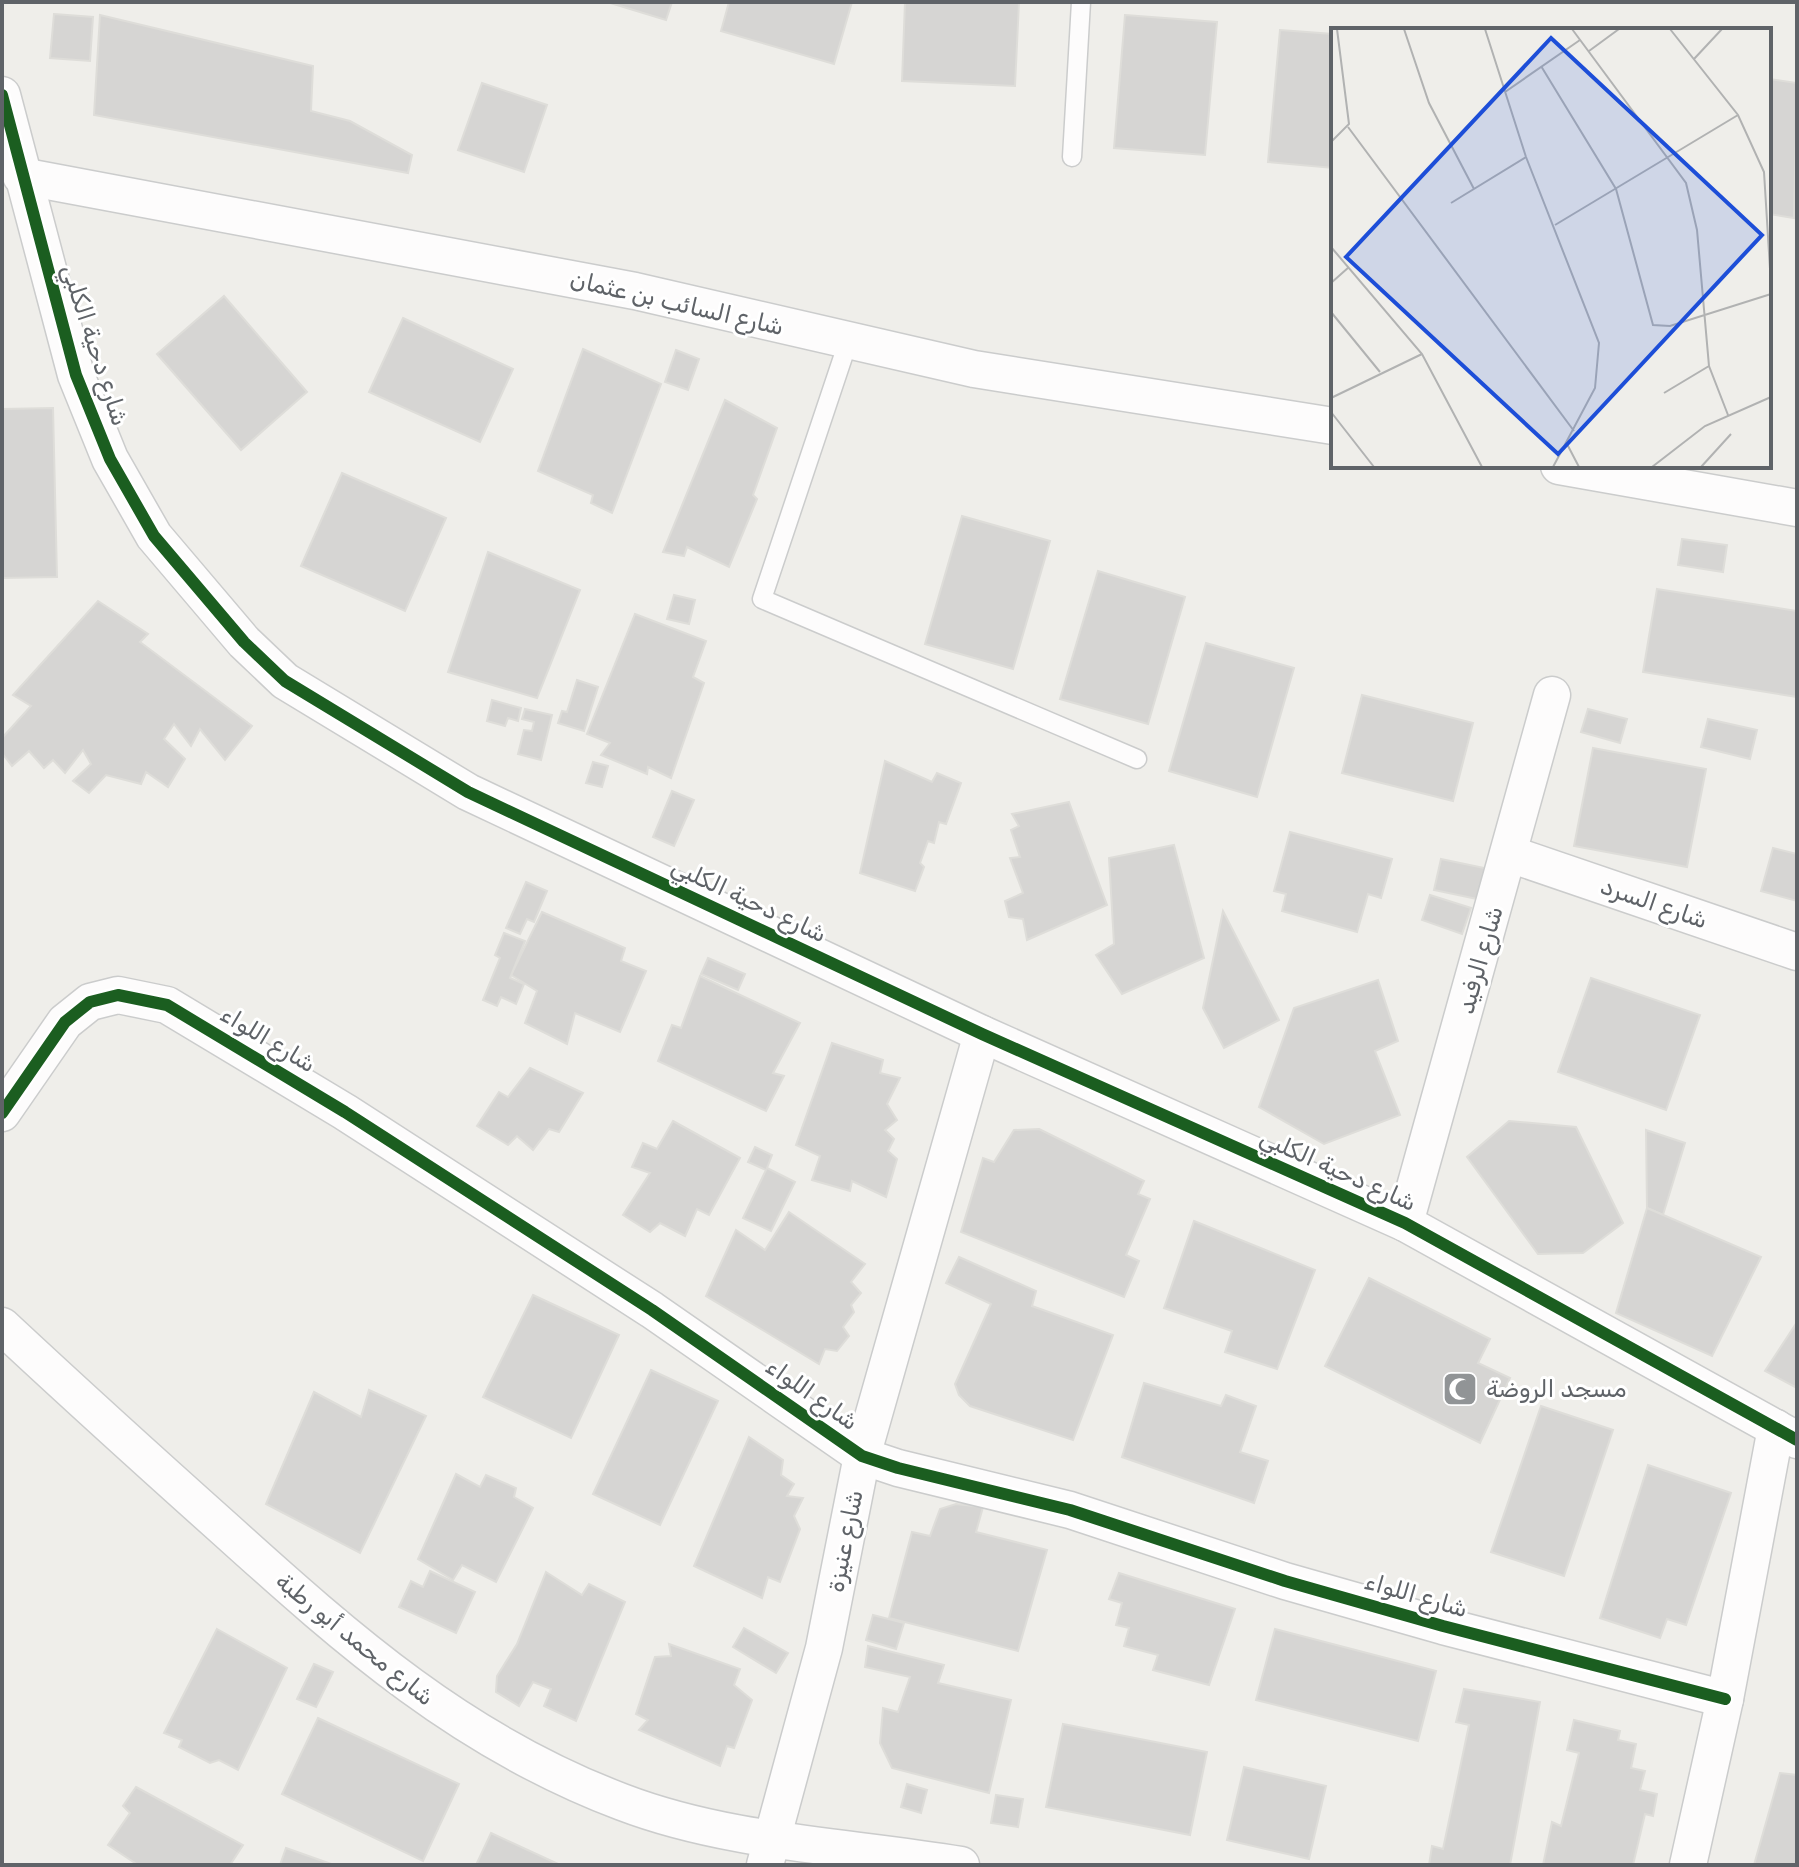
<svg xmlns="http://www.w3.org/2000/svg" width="1799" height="1867" font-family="Rubik,Vazirmatn,sans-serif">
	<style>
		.building { fill: #d6d5d3; stroke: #deddd9; stroke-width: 2 }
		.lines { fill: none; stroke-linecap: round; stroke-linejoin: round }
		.lane-casing { stroke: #cbcccc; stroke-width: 21 }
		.street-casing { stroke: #cbcccc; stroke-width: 39 }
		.lane { stroke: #fdfcfc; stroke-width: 18 }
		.street { stroke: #fdfcfc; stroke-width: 36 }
		.cycleway-casing { stroke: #fff; stroke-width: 17 }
		.cycleway { stroke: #1b5e20; stroke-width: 12 }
		.labels { text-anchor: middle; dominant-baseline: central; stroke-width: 6; stroke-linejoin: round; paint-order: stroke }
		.street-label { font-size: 24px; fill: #5f6368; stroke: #fff }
		.poi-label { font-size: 24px; fill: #5f6368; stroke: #fff; text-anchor: start }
		.inset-road { fill: none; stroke: #b1b2b2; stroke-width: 2 }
		.view { fill: #1d4ed8; fill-opacity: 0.15; stroke: #1d4ed8; stroke-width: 4 }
		.inset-edge { fill: none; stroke: #5f6368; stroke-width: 4 }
	</style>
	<rect width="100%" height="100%" fill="#efeeea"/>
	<g class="building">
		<path d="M607 2H672L666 20Z"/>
		<path d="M729 2H852L834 64 721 31Z"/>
		<path d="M905 2H1019L1015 86 902 81Z"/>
		<path d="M54 14 93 17 90 61 50 58Z"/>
		<path d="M100 15 313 66 311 111 350 121 412 155 408 173 94 115Z"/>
		<path d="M1125 15 1217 22 1205 155 1114 148Z"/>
		<path d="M1280 30 1333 34V168L1268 162Z"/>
		<path d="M1769 79 1797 83 1794 218 1769 214Z"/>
		<path d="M482 83 547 105 524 172 458 150Z"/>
		<path d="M224 296 307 392 241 450 157 354Z"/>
		<path d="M403 318 513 369 480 442 369 392Z"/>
		<path d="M583 349 661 384 612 513 591 503 593 495 538 471Z"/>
		<path d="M676 350 699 359 688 390 665 382Z"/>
		<path d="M725 400 777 428 753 495 757 499 729 567 687 547 684 556 663 552Z"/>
		<path d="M53 408 57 577 2 578V409Z"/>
		<path d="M342 473 446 518 405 611 301 566Z"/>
		<path d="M962 516 1050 541 1013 669 925 644Z"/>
		<path d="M1682 539 1727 545 1723 572 1678 565Z"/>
		<path d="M488 552 580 590 537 698 448 672Z"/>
		<path d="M1098 571 1185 597 1148 724 1060 699Z"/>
		<path d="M1657 589 1797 611V697L1643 672Z"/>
		<path d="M674 595 695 600 689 624 667 619Z"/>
		<path d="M98 601 148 634 140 642 252 726 225 760 200 729 191 746 174 724 164 739 185 759 168 787 146 772 141 784 106 775 89 793 73 781 91 764 83 750 65 773 53 760 44 768 29 751 12 766 2 753V738L31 706 13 695Z"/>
		<path d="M635 614 706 641 693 677 704 683 671 778 648 767 647 774 601 755 610 743 587 734Z"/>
		<path d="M1206 643 1294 668 1257 797 1169 771Z"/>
		<path d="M577 680 598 687 584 731 558 723 562 711 567 712Z"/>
		<path d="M1362 695 1473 723 1453 801 1342 773Z"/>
		<path d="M492 700 521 708 518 721 508 718 505 726 487 721Z"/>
		<path d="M525 709 552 715 541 760 518 754 524 730 532 731 534 722 522 719Z"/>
		<path d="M1588 709 1627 719 1620 743 1581 732Z"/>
		<path d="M1708 719 1757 730 1750 759 1701 747Z"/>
		<path d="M1593 748 1706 769 1687 867 1574 846Z"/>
		<path d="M885 761 932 782 937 773 961 783 946 824 939 822 934 843 928 841 920 863 924 867 915 891 860 873Z"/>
		<path d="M593 762 608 766 602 787 586 783Z"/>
		<path d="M672 791 694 800 674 846 653 837Z"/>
		<path d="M1069 802 1107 905 1027 940 1023 919 1009 917 1005 901 1023 893 1010 858 1020 857 1011 830 1019 826 1012 814Z"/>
		<path d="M1290 832 1392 859 1381 898 1368 894 1357 932 1282 911 1286 894 1274 891Z"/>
		<path d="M1174 845 1204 958 1122 994 1096 955 1114 944 1109 858Z"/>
		<path d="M1773 848 1797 854V901L1761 891Z"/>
		<path d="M1441 859 1489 869 1482 900 1434 890Z"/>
		<path d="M526 882 547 891 534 922 527 919 520 934 506 928Z"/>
		<path d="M1430 895 1471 908 1462 934 1422 920Z"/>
		<path d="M1223 911 1279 1020 1224 1048 1203 1008Z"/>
		<path d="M542 912 625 948 621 961 646 971 620 1032 575 1013 567 1044 525 1023 537 991 511 975Z"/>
		<path d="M504 933 525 941 510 978 524 984 516 1004 501 997 497 1006 483 1000 500 958 495 955Z"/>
		<path d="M708 958 745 974 738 990 701 974Z"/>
		<path d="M700 976 800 1023 773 1073 784 1076 766 1111 658 1061 672 1025 681 1028Z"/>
		<path d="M1591 978 1700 1015 1666 1110 1558 1072Z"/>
		<path d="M1378 980 1398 1041 1375 1051 1400 1115 1324 1144 1259 1107 1294 1008Z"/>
		<path d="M832 1043 883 1060 880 1073 900 1078 887 1104 897 1120 885 1130 894 1139 888 1151 897 1159 886 1197 852 1181 850 1191 812 1180 820 1156 796 1145Z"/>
		<path d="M530 1068 583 1093 559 1132 549 1129 533 1150 517 1136 508 1145 477 1126 499 1092 508 1097Z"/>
		<path d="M673 1121 740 1158 709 1215 697 1209 685 1236 660 1223 650 1232 623 1215 650 1173 632 1167 643 1143 657 1149Z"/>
		<path d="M1509 1121 1576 1127 1623 1223 1583 1253 1538 1254 1467 1157Z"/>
		<path d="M1039 1129 1144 1181 1138 1194 1150 1199 1126 1255 1139 1261 1124 1297 961 1232 983 1158 994 1162 1014 1130Z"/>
		<path d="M1646 1130 1685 1143 1663 1215 1647 1208Z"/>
		<path d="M755 1147 772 1155 767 1168 795 1182 771 1231 743 1218 766 1170 748 1162Z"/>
		<path d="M1647 1208 1761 1257 1712 1356 1616 1313Z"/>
		<path d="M789 1212 865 1264 851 1282 861 1293 851 1305 854 1312 843 1327 849 1336 837 1351 825 1349 819 1364 706 1296 736 1230 765 1250Z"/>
		<path d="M1194 1221 1315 1270 1277 1369 1225 1352 1232 1331 1164 1308Z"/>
		<path d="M959 1257 1036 1291 1032 1306 1113 1335 1073 1440 970 1406 959 1395 955 1384 991 1304 946 1283Z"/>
		<path d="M1369 1278 1490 1339 1478 1363 1510 1378 1480 1443 1325 1366Z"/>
		<path d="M533 1295 619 1335 571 1438 483 1397Z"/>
		<path d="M1797 1322V1388L1765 1371Z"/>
		<path d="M651 1370 718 1401 660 1525 593 1494Z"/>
		<path d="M1144 1383 1221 1406 1226 1395 1256 1406 1240 1452 1268 1461 1254 1503 1122 1457Z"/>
		<path d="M369 1390 426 1416 360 1553 266 1504 314 1392 361 1417Z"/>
		<path d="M1541 1406 1613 1430 1564 1576 1491 1552Z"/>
		<path d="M749 1437 783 1460 781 1475 794 1484 787 1496 803 1498 794 1516 800 1529 780 1582 768 1577 762 1598 694 1566Z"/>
		<path d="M1648 1465 1731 1493 1686 1625 1667 1619 1660 1638 1600 1618Z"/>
		<path d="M456 1474 480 1487 486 1475 516 1488 514 1497 533 1508 496 1582 462 1565 453 1580 418 1559Z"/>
		<path d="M956 1504 983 1507 976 1532 1047 1550 1018 1651 889 1618 912 1532 930 1536 940 1509Z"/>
		<path d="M430 1571 475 1592 456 1633 399 1607 411 1581 423 1587Z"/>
		<path d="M546 1572 582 1595 589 1584 625 1602 576 1721 544 1706 551 1689 533 1682 519 1706 496 1692 497 1676 517 1644Z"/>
		<path d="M1119 1573 1235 1609 1209 1685 1153 1670 1158 1655 1124 1646 1129 1628 1116 1625 1122 1603 1109 1599Z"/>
		<path d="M873 1615 904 1623 896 1649 866 1640Z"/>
		<path d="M744 1628 788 1653 776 1673 733 1647Z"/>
		<path d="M217 1629 287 1668 238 1770 219 1760 210 1763 179 1747 182 1740 164 1733Z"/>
		<path d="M1275 1629 1436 1671 1418 1741 1256 1700Z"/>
		<path d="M669 1644 740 1669 734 1685 752 1700 734 1748 727 1746 720 1766 639 1730 648 1720 636 1714 655 1657 671 1656Z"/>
		<path d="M868 1646 944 1665 938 1683 1011 1700 989 1793 892 1768 880 1743 883 1708 898 1712 910 1677 865 1667Z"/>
		<path d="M314 1664 333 1672 316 1707 297 1699Z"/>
		<path d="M1464 1689 1540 1702 1510 1865H1429L1432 1846 1443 1849 1469 1725 1456 1722Z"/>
		<path d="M318 1718 459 1784 423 1861 282 1794Z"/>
		<path d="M1574 1720 1620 1731 1618 1740 1636 1744 1631 1768 1645 1771 1640 1790 1657 1794 1653 1816 1645 1814 1633 1865H1543L1552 1822 1561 1826 1579 1753 1567 1750Z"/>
		<path d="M1063 1724 1207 1752 1190 1835 1046 1807Z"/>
		<path d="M1244 1767 1326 1786 1309 1859 1227 1840Z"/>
		<path d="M1780 1773 1797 1775V1865H1754Z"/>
		<path d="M907 1784 927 1790 921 1813 901 1807Z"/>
		<path d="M136 1787 243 1845 230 1865H138L108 1845 130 1813 123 1806Z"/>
		<path d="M996 1795 1023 1799 1018 1827 991 1823Z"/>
		<path d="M491 1833 558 1864V1865H476Z"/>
		<path d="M286 1848 334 1865H280Z"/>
	</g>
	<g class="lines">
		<g class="lane-casing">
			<g id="lane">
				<path d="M1072 157 1081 2"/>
				<path d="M848 342 762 599 1137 759"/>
			</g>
		</g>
		<g class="street-casing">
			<g id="street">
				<path d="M2 95 76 375 110 459 154 536 244 642 285 681 468 792 982 1034 1405 1223 1797 1440"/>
				<path d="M21 176 635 291 974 369 1333 426"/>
				<path d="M1559 466 1797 508"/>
				<path d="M1510 854 1797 952"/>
				<path d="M2 1113 65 1022 90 1002 118 995 167 1005 345 1112 652 1310 862 1456 898 1468 1070 1510 1285 1581 1443 1626 1725 1699"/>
				<path d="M1405 1223 1552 695"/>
				<path d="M2 1326C76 1395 151 1463 226 1530 350 1642 463 1742 622 1802 729 1843 849 1846 961 1865"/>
				<path d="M765 1865 824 1648 862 1456 982 1034"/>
				<path d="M1688 1865 1725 1699 1776 1428"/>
			</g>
		</g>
		<use href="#lane" class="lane"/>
		<use href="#street" class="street"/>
		<g class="cycleway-casing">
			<g id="cycleway">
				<path d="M2 95 76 375 110 459 154 536 244 642 285 681 468 792 982 1034 1405 1223 1797 1440"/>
				<path d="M2 1113 65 1022 90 1002 118 995 167 1005 345 1112 652 1310 862 1456 898 1468 1070 1510 1285 1581 1443 1626 1725 1699"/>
			</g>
		</g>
		<use href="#cycleway" class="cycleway"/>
	</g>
	<defs>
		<g id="mosque-square" transform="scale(1.8)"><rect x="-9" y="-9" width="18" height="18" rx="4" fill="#919496" stroke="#fff"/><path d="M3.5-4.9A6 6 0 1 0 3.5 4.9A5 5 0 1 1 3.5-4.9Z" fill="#fff"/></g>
	</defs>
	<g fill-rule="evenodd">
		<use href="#mosque-square" x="1460" y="1389"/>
	</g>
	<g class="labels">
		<g class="street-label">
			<text transform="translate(677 303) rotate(13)">شارع السائب بن عثمان</text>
			<text transform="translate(95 345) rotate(72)">شارع دحية الكلبي</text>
			<text transform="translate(749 900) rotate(25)">شارع دحية الكلبي</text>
			<text transform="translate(1654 903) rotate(19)">شارع السرد</text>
			<text transform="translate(1480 960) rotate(-74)">شارع الرفيد</text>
			<text transform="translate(268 1039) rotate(31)">شارع اللواء</text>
			<text transform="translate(1338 1170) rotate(24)">شارع دحية الكلبي</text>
			<text transform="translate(812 1394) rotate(35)">شارع اللواء</text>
			<text transform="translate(845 1541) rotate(-79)">شارع عنيزة</text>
			<text transform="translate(1416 1595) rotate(16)">شارع اللواء</text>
			<text transform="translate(355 1639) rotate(39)">شارع محمد أبو رطبة</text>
		</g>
		<g class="poi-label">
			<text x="1486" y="1389">مسجد الروضة</text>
		</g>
	</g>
	<g transform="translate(1331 28)">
		<rect width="440" height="440" fill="#efeeea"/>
		<path class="inset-road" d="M73 1 98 75 143 161M154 1 195 129 268 315 264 360 222 439M241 1 355 155 366 202 378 338 397 387M339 1 407 87 433 144 440 257M258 23 288 1M363 31 391 1M210 38 285 161 322 297 339 298 440 266M174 64 249 12M17 99 243 403M0 114 18 96 6 1M120 175 195 129M224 197 407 87M0 219 91 326 151 439M0 255 18 239M0 284 49 344M333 365 378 338M0 370 91 326M0 384 43 439M236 416 248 439M321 439 374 398 440 369M370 439 400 406"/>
		<path class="view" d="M220 10 431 207 227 426 15 229Z"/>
		<rect width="440" height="440" class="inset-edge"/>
	</g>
	<rect width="1799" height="1867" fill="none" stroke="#5f6368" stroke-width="8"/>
</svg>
